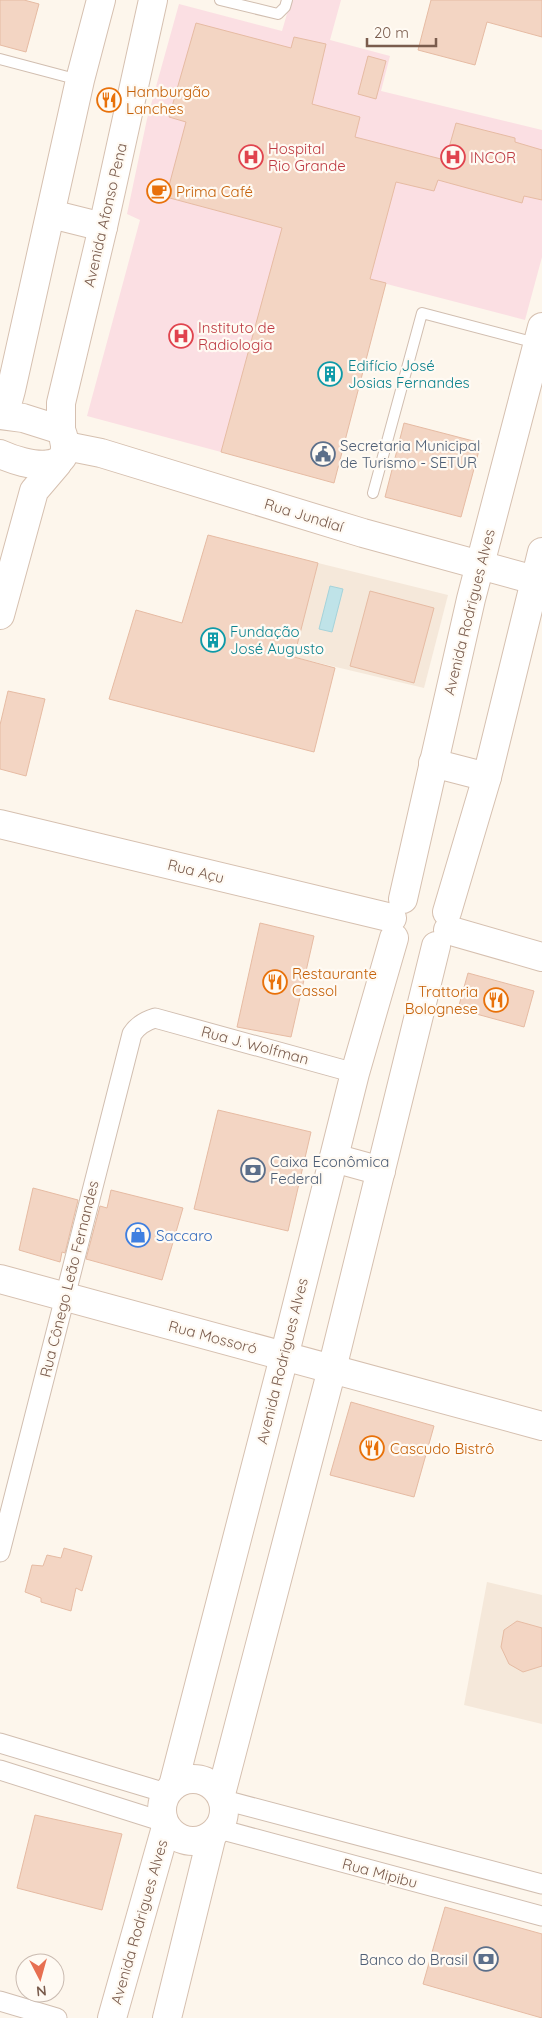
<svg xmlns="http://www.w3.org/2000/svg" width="542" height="2018" font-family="Quicksand,sans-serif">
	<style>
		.residential { fill: #f5e8da }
		.medical { fill: #fbdfe3 }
		.water { fill: #bfe3e8; stroke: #a5d3da }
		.building { fill: #f3d5c3; stroke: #e6bba3 }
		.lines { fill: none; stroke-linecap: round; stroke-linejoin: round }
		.lane-casing { stroke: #d1beb0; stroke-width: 12 }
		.street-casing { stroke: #d1beb0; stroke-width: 21 }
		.secondary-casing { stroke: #d6c0b0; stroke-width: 30 }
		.lane { stroke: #fff; stroke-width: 10 }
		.street { stroke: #fff; stroke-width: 19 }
		.secondary { stroke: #fff; stroke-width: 28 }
		.labels { text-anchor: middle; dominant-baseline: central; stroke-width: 4.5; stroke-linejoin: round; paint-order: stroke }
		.food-label { font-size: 15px; fill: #c56008; stroke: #fffaf3; text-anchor: start }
		.health-label { font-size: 15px; fill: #be3a42; stroke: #fffaf3; text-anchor: start }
		.street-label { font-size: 15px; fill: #7a5c4d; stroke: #fffaf3 }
		.culture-label { font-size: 15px; fill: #0d838f; stroke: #fffaf3; text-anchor: start }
		.service-label { font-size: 15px; fill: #4e5e75; stroke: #fffaf3; text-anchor: start }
		.shop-label { font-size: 15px; fill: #366cbe; stroke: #fffaf3; text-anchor: start }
	</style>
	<rect width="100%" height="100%" fill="#fdf6ec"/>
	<g class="residential">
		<path d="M318 563 448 595 424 688 294 657Z"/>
		<path d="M487 1582 542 1595V1724L464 1705Z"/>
	</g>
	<path class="medical" d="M291 0H341L330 40 390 56 381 91 542 130V257L525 320 275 255 221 452 87 416 140 220 127 214 147 119 179 4 282 31Z"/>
	<path class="water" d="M330 586 343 589 332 632 319 629Z"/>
	<g class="building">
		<path d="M0 0H24L39 4 26 52 0 45Z"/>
		<path d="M431 0H542V37L487 22 475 65 418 50Z"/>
		<path d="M196 23 291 48 294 37 326 44 312 104 360 117 355 137 441 159 443 150 448 151 456 123 515 138V142L542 150V200L524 196 522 203 438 180 434 191 396 182 370 279 386 283 334 483 221 452 282 228 166 197 186 122 169 117Z"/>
		<path d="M368 56 386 61 376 99 358 94Z"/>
		<path d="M404 423 481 443 461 517 385 497Z"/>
		<path d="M208 535 318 563 294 657 335 668 314 752 109 699 136 610 182 623Z"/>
		<path d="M370 591 434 608 414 683 350 666Z"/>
		<path d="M8 691 45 699 26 776 0 769V725Z"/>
		<path d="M260 923 314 936 291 1037 237 1027Z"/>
		<path d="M468 973 534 991 524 1027 458 1009Z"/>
		<path d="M218 1110 311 1132 288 1231 194 1209Z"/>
		<path d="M33 1188 78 1200 65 1253 62 1252 60 1262 19 1250Z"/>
		<path d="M111 1190 183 1208 162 1280 86 1259 100 1206 107 1208Z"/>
		<path d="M351 1402 434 1426 414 1497 330 1475Z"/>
		<path d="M64 1548 92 1556 82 1591 76 1588 71 1611 41 1602V1598L25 1592 32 1565 43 1566 47 1555 61 1558Z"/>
		<path d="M517 1621 542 1628V1666L523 1672 509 1664 501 1647 504 1630Z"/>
		<path d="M35 1815 122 1834 102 1910 17 1888Z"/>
		<path d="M445 1907 542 1934V2018L423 1984Z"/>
	</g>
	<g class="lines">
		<g class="lane-casing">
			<g id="lane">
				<path d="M220 0 278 14 285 7 287 0"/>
				<path d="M0 59 79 80"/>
				<path d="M373 493 422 313 536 343"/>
			</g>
		</g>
		<g class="street-casing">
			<g id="street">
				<path d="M0 1552 132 1034C138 1025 145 1021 155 1018L355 1073"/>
				<path d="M0 1743 166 1793"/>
				<path d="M0 1770 164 1822"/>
				<path d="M224 1800 542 1884"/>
				<path d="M219 1829 542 1916"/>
				<path d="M0 2001 57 2018"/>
			</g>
		</g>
		<g class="secondary-casing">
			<g id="secondary">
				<path d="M51 214 103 227"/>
				<path d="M0 411 8 401 11 390 80 80 101 0"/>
				<path d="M0 415 23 418 61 430C80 478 26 466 0 454"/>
				<path d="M61 430V403L103 227 153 0"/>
				<path d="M66 446 101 453 363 533 542 582"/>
				<path d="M0 615 34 491 57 464"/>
				<path d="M433 763 487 777"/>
				<path d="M0 824 392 918"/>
				<path d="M403 899 471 599 542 327"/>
				<path d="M447 912 487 777 542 552"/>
				<path d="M448 930 542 957"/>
				<path d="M334 1158 381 1171"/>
				<path d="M0 1279 542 1426"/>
				<circle cx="193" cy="1810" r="31"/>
				<path d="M173 1786 284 1357 355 1073 394 938"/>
				<path d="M221 1794 332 1369 436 946"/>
				<path d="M112 2018 166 1827"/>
				<path d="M167 2018 212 1835"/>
			</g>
		</g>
		<use href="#lane" class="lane"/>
		<use href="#street" class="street"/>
		<use href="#secondary" class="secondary"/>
	</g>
	<defs>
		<g id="restaurant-ring" transform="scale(1.25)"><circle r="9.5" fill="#fffaf3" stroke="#e8710a" stroke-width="1.5"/><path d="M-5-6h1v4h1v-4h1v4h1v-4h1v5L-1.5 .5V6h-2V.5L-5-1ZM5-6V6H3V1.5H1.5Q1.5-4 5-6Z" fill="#e8710a"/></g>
		<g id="hospital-ring" transform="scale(1.25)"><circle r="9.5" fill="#fffaf3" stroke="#e0444e" stroke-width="1.5"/><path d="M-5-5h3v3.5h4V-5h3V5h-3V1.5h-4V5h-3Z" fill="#e0444e"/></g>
		<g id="cafe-ring" transform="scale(1.25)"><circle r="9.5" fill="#fffaf3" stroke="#e8710a" stroke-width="1.5"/><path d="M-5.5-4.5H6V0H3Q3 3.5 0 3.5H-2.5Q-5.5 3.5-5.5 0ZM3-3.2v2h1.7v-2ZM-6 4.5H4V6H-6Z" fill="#e8710a"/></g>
		<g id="building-ring" transform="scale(1.25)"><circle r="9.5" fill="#fffaf3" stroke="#0f9aa8" stroke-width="1.5"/><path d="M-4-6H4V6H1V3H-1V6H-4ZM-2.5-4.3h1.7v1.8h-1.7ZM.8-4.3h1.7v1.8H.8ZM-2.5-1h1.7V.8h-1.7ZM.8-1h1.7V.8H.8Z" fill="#0f9aa8"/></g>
		<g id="civic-ring" transform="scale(1.25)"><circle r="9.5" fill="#fffaf3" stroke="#5c6f8a" stroke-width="1.5"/><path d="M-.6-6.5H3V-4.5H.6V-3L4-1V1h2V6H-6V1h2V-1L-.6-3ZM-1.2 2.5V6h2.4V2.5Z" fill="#5c6f8a"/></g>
		<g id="bank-ring" transform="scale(1.25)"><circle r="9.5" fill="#fffaf3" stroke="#5c6f8a" stroke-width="1.5"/><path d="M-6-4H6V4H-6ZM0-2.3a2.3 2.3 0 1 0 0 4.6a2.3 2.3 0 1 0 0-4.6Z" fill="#5c6f8a"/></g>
		<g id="shop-ring" transform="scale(1.25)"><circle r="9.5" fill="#fffaf3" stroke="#3f7fe0" stroke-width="1.5"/><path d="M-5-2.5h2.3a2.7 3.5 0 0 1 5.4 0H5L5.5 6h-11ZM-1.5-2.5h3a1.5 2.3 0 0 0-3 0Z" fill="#3f7fe0"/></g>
	</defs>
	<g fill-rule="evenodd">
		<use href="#restaurant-ring" x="109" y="100"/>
		<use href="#hospital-ring" x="251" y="157"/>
		<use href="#hospital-ring" x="453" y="157"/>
		<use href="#cafe-ring" x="159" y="191"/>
		<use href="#hospital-ring" x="181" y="336"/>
		<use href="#building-ring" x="330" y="374"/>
		<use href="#civic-ring" x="323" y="454"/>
		<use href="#building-ring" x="213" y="640"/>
		<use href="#restaurant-ring" x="275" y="982"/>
		<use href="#restaurant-ring" x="496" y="1000"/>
		<use href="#bank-ring" x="253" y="1170"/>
		<use href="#shop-ring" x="138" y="1235"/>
		<use href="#restaurant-ring" x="372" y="1448"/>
		<use href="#bank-ring" x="486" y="1959"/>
	</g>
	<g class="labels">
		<g class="food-label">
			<text x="126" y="91">Hamburgão<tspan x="126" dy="17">Lanches</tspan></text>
			<text x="176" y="191">Prima Café</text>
			<text x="292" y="973">Restaurante<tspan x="292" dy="17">Cassol</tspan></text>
			<text x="478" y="991" text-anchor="end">Trattoria<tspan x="478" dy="17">Bolognese</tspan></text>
			<text x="390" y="1448">Cascudo Bistrô</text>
		</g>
		<g class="health-label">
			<text x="268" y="148">Hospital<tspan x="268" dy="17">Rio Grande</tspan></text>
			<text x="470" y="157">INCOR</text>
			<text x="198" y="327">Instituto de<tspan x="198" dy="17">Radiologia</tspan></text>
		</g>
		<g class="street-label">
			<text transform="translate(105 215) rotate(-77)">Avenida Afonso Pena</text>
			<text transform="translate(304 515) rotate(17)">Rua Jundiaí</text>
			<text transform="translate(469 612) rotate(-76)">Avenida Rodrigues Alves</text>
			<text transform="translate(196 871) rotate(14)">Rua Açu</text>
			<text transform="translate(255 1045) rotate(15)">Rua J. Wolfman</text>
			<text transform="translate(69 1279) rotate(-76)">Rua Cônego Leão Fernandes</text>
			<text transform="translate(213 1337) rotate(15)">Rua Mossoró</text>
			<text transform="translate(282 1361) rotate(-76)">Avenida Rodrigues Alves</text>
			<text transform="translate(380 1873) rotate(15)">Rua Mipibu</text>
			<text transform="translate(139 1922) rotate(-74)">Avenida Rodrigues Alves</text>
		</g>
		<g class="culture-label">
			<text x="348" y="365">Edifício José<tspan x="348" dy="17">Josias Fernandes</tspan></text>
			<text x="230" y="631">Fundação<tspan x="230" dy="17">José Augusto</tspan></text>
		</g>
		<g class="service-label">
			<text x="340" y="445">Secretaria Municipal<tspan x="340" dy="17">de Turismo - SETUR</tspan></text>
			<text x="270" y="1161">Caixa Econômica<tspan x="270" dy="17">Federal</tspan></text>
			<text x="468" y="1959" text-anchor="end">Banco do Brasil</text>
		</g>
		<g class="shop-label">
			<text x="156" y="1235">Saccaro</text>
		</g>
	</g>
	<g transform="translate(40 1978) rotate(174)"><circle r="24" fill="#fffaf3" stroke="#cabbb1"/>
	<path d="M0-4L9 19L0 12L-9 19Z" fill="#e76f51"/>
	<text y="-8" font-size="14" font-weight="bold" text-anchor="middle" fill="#7a5c4d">N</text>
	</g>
	<path d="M367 38v8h69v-8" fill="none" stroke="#7a5c4d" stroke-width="2.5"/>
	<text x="374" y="38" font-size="15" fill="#7a5c4d" stroke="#fffaf3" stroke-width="4" paint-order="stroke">20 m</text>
</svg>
